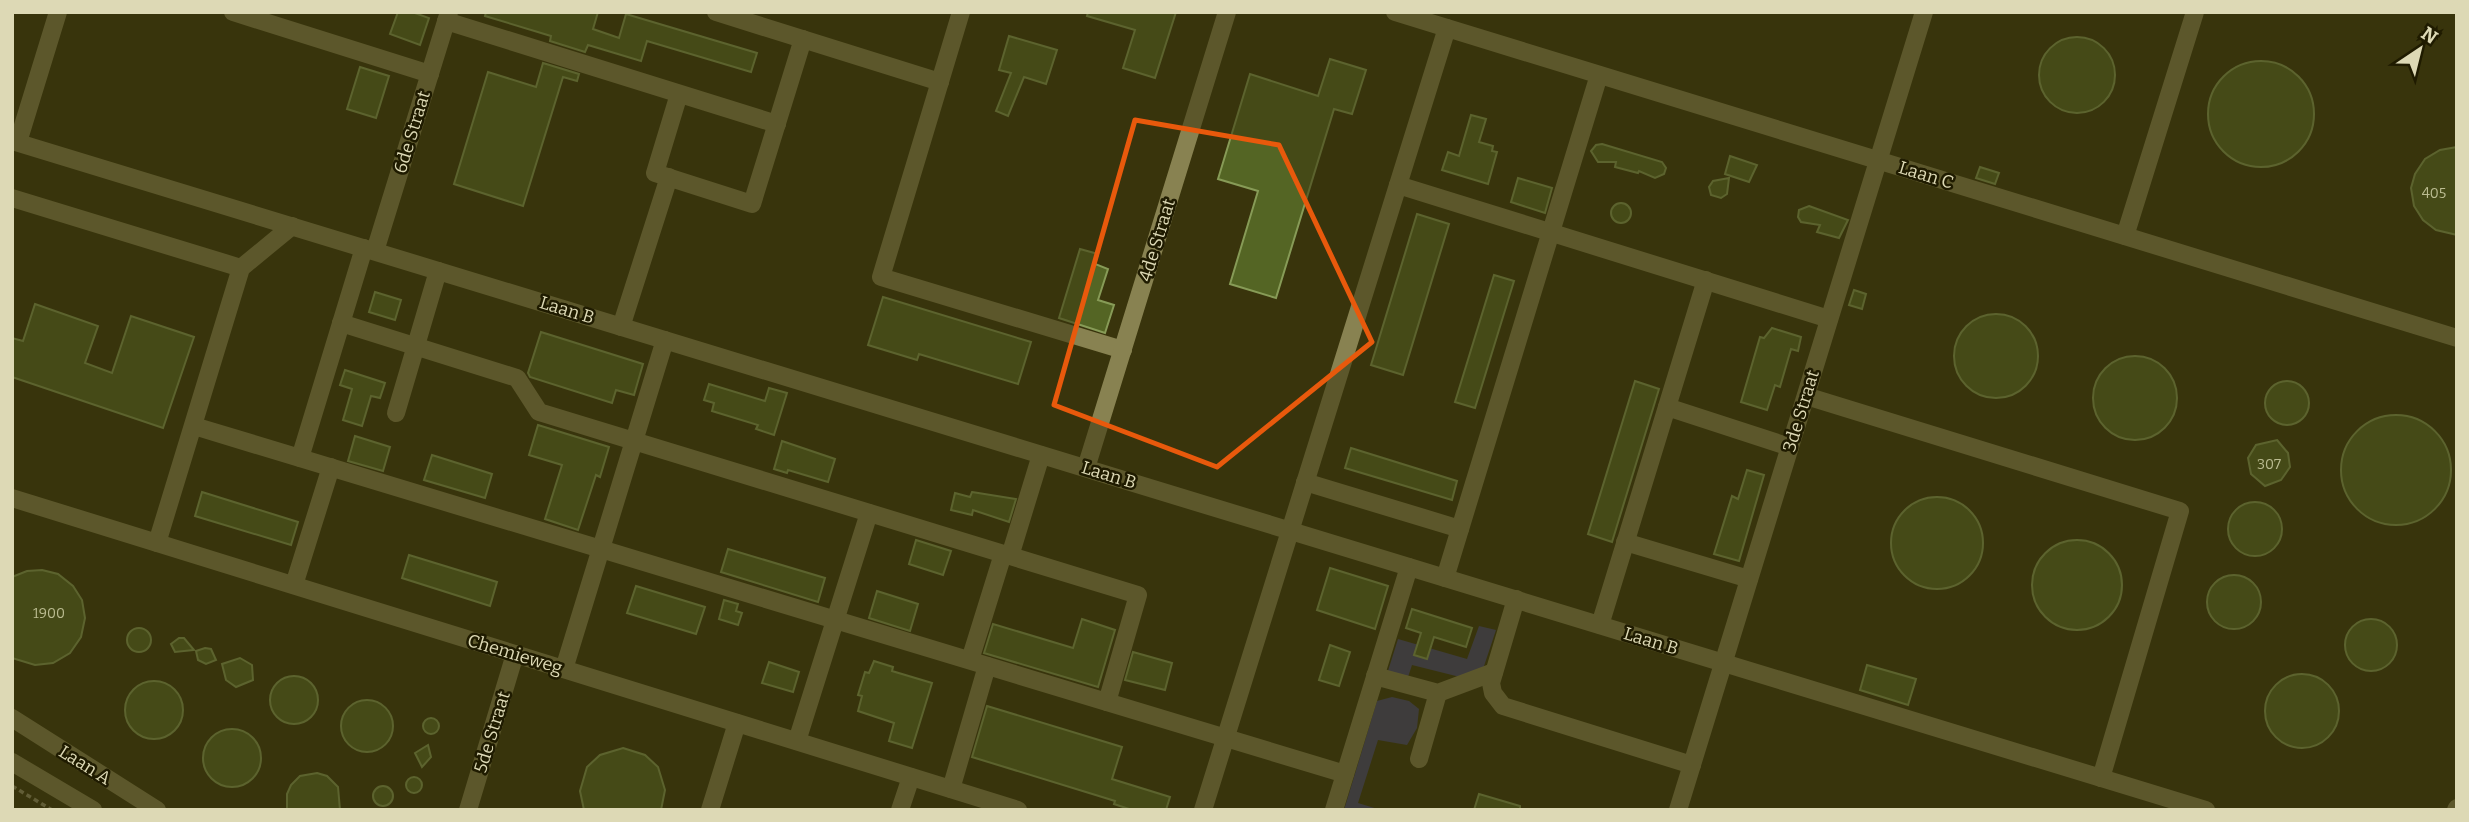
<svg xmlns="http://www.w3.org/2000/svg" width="2469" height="822" font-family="Bitter,serif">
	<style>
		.green { fill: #454577 }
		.building { fill: #546524; stroke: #879b57; stroke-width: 2 }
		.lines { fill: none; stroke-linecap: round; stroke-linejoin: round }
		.path { stroke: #938e69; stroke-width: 3.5; stroke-dasharray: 5 3.5; stroke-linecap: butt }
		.minor { stroke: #888251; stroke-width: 18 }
		.marked { fill: none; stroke: #e8590c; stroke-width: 5; stroke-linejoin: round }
		.labels { text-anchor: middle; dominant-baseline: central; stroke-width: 5; stroke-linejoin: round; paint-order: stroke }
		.number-label { font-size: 14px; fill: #bbbc91 }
		.street-label { font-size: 18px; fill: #ddd9b5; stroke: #1f1b00 }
	</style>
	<rect width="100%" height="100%" fill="#39340c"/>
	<g class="green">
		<path d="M1479 626 1496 630 1483 669 1460 677 1412 665 1407 680 1387 674 1398 639 1467 659Z"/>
		<path d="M1392 697 1409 701 1419 709 1417 728 1407 745 1378 740 1358 803 1381 810H1344L1377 701Z"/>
	</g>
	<g class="building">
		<path d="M398 12H412L429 18 420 45 390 34Z"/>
		<path d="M486 12H598L593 29 619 38 626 14 757 53 751 72 647 41 641 61 588 45 585 52 550 41 551 36 485 16Z"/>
		<path d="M1088 12H1176L1155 78 1123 68 1135 30 1087 16Z"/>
		<path d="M1009 36 1057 50 1046 84 1024 77 1008 116 996 111 1011 73 999 70Z"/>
		<circle cx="2077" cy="75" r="38"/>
		<path d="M1330 59 1366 70 1352 114 1334 109 1276 298 1230 284 1258 191 1218 179 1250 74 1318 96Z"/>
		<circle cx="2261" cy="114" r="53"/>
		<path d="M543 63 579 74 577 81 563 77 523 206 454 184 488 72 536 87Z"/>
		<path d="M360 67 389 76 376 118 347 109Z"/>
		<path d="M1471 115 1486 119 1479 142 1493 146 1492 151 1497 152 1488 184 1442 170 1448 152 1459 156Z"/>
		<path d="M1602 144 1662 162 1666 168 1664 174 1655 178 1639 171 1638 173 1615 167 1616 162H1598L1591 151 1596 145Z"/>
		<path d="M2457 147V235L2436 230 2423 220 2414 206 2411 188 2415 174 2425 159 2440 150Z"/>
		<path d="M1730 156 1757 165 1749 182 1725 174Z"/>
		<path d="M1980 167 1999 173 1995 184 1976 178Z"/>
		<path d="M1518 178 1552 188 1545 213 1511 202Z"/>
		<path d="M1729 178 1727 194 1721 198 1711 195 1709 187 1713 181Z"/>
		<circle cx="1621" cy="213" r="10"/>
		<path d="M1809 206 1848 220 1839 238 1817 232 1820 225 1801 222 1798 217 1799 210Z"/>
		<path d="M1417 214 1449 224 1403 375 1371 365Z"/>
		<path d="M1080 249 1098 254 1095 264 1108 269 1098 300 1114 305 1105 333 1059 318Z"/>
		<path d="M1494 275 1514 281 1475 408 1455 402Z"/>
		<path d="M1854 290 1866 294 1862 309 1849 305Z"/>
		<path d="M375 292 401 300 395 320 369 312Z"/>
		<path d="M883 297 1031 342 1018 384 919 354 917 360 868 345Z"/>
		<path d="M35 304 98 326 85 363 112 373 131 316 194 337 163 428 12 377V338L23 341Z"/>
		<circle cx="1996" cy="356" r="42"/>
		<path d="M1772 328 1801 337 1798 351 1791 349 1780 387 1775 385 1767 410 1741 402 1760 337 1764 338Z"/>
		<path d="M541 332 643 364 634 395 616 390 612 403 530 377 528 373Z"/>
		<circle cx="2135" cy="398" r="42"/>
		<path d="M345 370 385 383 380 398 371 396 362 426 343 420 352 389 340 385Z"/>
		<path d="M1635 381 1659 389 1612 542 1588 534Z"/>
		<circle cx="2287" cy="403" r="22"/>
		<path d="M709 384 765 401 769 388 787 393 774 435 756 429 758 425 712 411 714 403 704 400Z"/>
		<circle cx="2396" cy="470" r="55"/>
		<path d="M538 425 609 447 600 477 596 475 578 530 545 519 562 465 529 455Z"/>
		<path d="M355 436 390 447 383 471 348 461Z"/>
		<path d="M2277 440 2288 453 2290 467 2281 480 2265 486 2251 474 2248 458 2256 445Z"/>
		<path d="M782 441 835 459 828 482 788 470 787 473 774 469Z"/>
		<path d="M1351 448 1457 481 1452 500 1345 468Z"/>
		<path d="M432 455 492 474 485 498 424 480Z"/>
		<path d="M1747 470 1764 475 1739 561 1714 554 1732 496 1738 499Z"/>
		<path d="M202 492 298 522 291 545 195 516Z"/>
		<path d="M972 492 1016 499 1009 522 973 510 972 515 951 510 955 493 970 497Z"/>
		<circle cx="1937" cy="543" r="46"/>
		<circle cx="2255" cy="529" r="27"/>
		<path d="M916 540 951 551 943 575 909 564Z"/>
		<circle cx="2077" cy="585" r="45"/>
		<path d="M728 549 825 578 818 602 721 572Z"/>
		<path d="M409 555 497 582 490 606 402 578Z"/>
		<path d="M1330 568 1388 586 1375 629 1317 610Z"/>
		<path d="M42 570 58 574 73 586 82 600 85 618 81 637 70 653 53 663 35 665 12 658V577L27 571Z"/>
		<circle cx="2234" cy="602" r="27"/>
		<path d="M636 586 705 607 696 634 627 613Z"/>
		<path d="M877 591 918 604 910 631 869 618Z"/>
		<path d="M724 600 738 604 736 611 742 613 738 625 719 619Z"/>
		<path d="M1412 609 1472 628 1466 647 1434 637 1427 659 1414 655 1421 633 1406 628Z"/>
		<path d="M1082 619 1115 630 1098 687 984 653 993 624 1073 648Z"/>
		<circle cx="2371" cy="645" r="26"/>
		<circle cx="139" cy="640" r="12"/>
		<path d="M179 638H184L194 650 175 652 171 644Z"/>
		<path d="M1330 645 1350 652 1339 686 1319 680Z"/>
		<path d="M205 648 211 649 216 660 206 664 198 660 196 651Z"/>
		<path d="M1133 652 1172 663 1165 690 1125 680Z"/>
		<path d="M240 658 252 665 253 680 236 687 226 680 222 664Z"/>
		<path d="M874 661 893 667 892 671 932 683 912 748 889 741 894 723 858 711 862 696 858 695 865 672 869 673Z"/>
		<path d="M769 662 799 672 793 692 762 683Z"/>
		<path d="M1867 665 1916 679 1908 705 1860 690Z"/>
		<circle cx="2302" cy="711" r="37"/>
		<circle cx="294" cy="700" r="24"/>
		<circle cx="154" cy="710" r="29"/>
		<circle cx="367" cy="726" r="26"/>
		<path d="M987 706 1122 747 1112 779 1170 797 1166 810H1132L1114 804 1115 801 972 757Z"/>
		<circle cx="431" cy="726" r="8"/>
		<circle cx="232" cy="758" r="29"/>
		<path d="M428 745 431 757 422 767 415 753Z"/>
		<path d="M623 748 645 755 658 767 665 790 661 810H584L580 791 587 767 600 755Z"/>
		<path d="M317 773 327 776 338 787 340 810H287V794L291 785 300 776Z"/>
		<circle cx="414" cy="785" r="8"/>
		<circle cx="383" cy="796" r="10"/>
		<path d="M1479 794 1520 806V810H1474Z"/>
	</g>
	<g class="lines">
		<path class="path" d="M12 786 52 810"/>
		<g class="minor">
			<path d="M233 12 430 74"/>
			<path d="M716 12 940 82"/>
			<path d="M961 12 881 277 1123 350"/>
			<path d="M1395 12 2457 338"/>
			<path d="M446 21 777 124"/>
			<path d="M679 94 655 173 752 204 803 39"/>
			<path d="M12 141 2206 810"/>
			<path d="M18 142 58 12"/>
			<path d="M1398 185 1829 319"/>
			<path d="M12 198 241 268"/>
			<path d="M2125 236 2195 12"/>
			<path d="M375 251 449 12"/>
			<path d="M341 323 517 378 539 412 1138 595 1107 702"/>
			<path d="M621 327 669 177"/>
			<path d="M1806 396 2180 511 2101 778"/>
			<path d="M1667 407 1790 447"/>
			<path d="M396 413 438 271"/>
			<path d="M194 426 1345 774"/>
			<path d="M300 458 364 248"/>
			<path d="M1086 468 1227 12"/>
			<path d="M1305 482 1460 529"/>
			<path d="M12 498 1018 810"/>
			<path d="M1625 542 1749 579"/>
			<path d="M157 543 241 268 292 226"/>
			<path d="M1010 556 1041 455"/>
			<path d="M1445 578 1599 75"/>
			<path d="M294 585 331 467"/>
			<path d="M1516 599 1491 683 1493 693 1503 706 1692 765"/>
			<path d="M1600 625 1706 280"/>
			<path d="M970 660 1003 554"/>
			<path d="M564 669 665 340"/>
			<path d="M1375 676 1438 693 1494 672"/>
			<path d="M12 718 157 810"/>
			<path d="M797 741 869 513"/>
			<path d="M1419 759 1438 693"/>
			<path d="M12 762 93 810"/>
			<path d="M951 789 987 666"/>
			<path d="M468 810 515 654"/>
			<path d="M710 810 737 723"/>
			<path d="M900 810 911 777"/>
			<path d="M1203 810 1447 28"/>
			<path d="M1334 810 1409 567"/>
			<path d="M1678 810 1924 12"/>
			<path d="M2456 810 2457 808"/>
		</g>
	</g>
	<path d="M0 0H2469V822H0ZM1135 120 1279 145 1372 342 1217 467 1054 405Z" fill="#39340c" fill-opacity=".55" fill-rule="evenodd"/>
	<path class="marked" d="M1135 120 1279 145 1372 342 1217 467 1054 405Z"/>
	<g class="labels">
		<g class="number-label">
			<text x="2434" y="193">405</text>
			<text x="2269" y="464">307</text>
			<text x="49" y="613">1900</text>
		</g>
		<g class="street-label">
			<text transform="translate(412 132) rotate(-73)">6de Straat</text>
			<text transform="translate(1926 175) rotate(17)">Laan C</text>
			<text transform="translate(1157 240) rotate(-73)">4de Straat</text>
			<text transform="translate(567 310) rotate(17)">Laan B</text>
			<text transform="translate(1801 411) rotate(-73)">3de Straat</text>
			<text transform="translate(1109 475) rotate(17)">Laan B</text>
			<text transform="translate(1651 641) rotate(17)">Laan B</text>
			<text transform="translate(515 654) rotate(17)">Chemieweg</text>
			<text transform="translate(492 732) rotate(-73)">5de Straat</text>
			<text transform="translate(85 765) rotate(32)">Laan A</text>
		</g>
	</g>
	<rect width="2469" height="822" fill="none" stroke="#ddd9b5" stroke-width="28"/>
	<g transform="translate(2420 49) rotate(35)" stroke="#1f1b00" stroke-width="5" paint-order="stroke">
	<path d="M0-5L12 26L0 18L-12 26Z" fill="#ddd9b5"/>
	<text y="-10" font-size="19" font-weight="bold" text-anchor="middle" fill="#ddd9b5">N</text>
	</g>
</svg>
